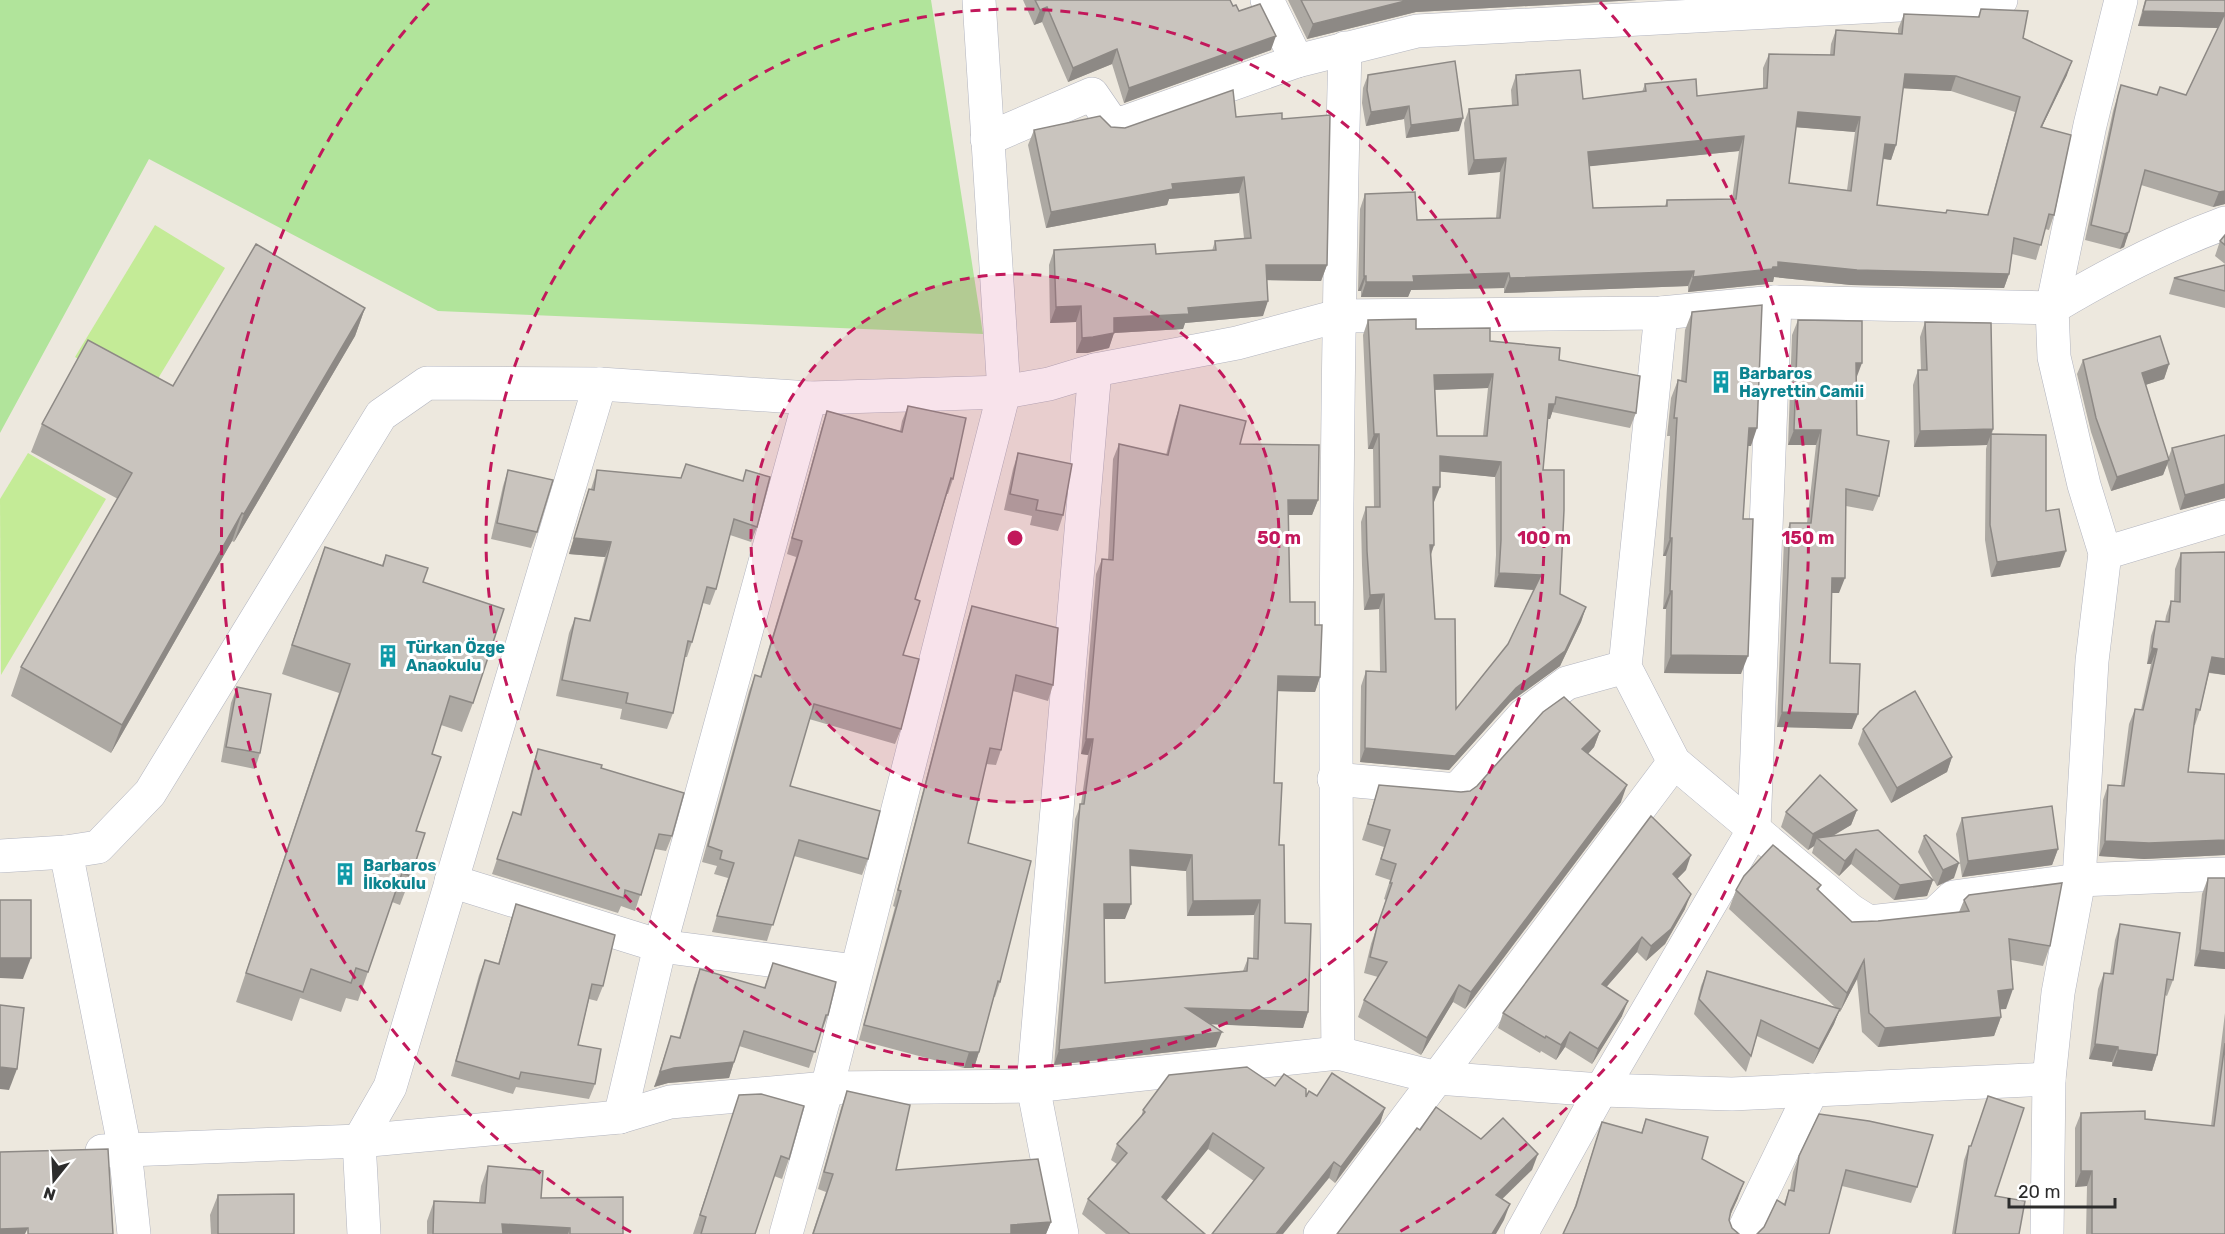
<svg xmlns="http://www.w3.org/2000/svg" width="2225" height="1234" font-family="Rubik,sans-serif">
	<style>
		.green { fill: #b1e49b }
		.pitch { fill: #c4eb97 }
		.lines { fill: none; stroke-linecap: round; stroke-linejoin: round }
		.minor-casing { stroke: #b2b4bf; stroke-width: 34 }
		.minor { stroke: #fff; stroke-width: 33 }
		.wall { fill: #ada9a3; fill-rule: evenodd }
		.shaded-wall { fill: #8d8985 }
		.building { fill: #c9c4be; stroke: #8d8985; stroke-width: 1.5; fill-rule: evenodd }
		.ring { fill: none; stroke: #c2185b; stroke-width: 3; stroke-dasharray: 10 8 }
		.labels { text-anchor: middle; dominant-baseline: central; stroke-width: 6; stroke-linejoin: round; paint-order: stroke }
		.culture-label { font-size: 16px; font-weight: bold; fill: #0d838f; stroke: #fff; text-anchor: start }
		.centre { fill: #c2185b; stroke: #fff; stroke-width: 3 }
		.ring-label { font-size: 18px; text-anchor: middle; font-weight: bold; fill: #c2185b; stroke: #fff; stroke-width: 6; stroke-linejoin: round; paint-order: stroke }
	</style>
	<rect width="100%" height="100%" fill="#ede8de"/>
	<path class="green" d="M0 0H931L983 334 438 311 149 159 0 433Z"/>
	<g class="pitch">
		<path d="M155 225 225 268 145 400 75 357Z"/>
		<path d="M28 453 106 499 1 675 0 499Z"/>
	</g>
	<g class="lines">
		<g class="minor-casing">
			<g id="minor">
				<path d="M1267 0 1297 61"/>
				<path d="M987 139 1092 94 1114 126 1297 61 1417 31 1918 4 1994 3 2001 0"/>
				<path d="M1661 313 1625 667 1674 762 1850 910 1869 922 1934 915 1953 897 2079 880 2225 874"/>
				<path d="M2105 553 2225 517"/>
				<path d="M1334 779 1457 790 1524 715 1567 683 1625 667"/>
				<path d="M0 856 66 852"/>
				<path d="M451 881 660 946 856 971"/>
				<path d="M1338 1053C1334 718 1336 383 1345 48"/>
				<path d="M620 1117 660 946 810 398"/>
				<path d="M102 1151 359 1141 620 1117 670 1102 827 1088 1033 1086 1338 1053 1437 1078 1601 1090 1732 1094 2049 1079"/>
				<path d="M134 1234 125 1150 66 852 98 847 150 793 381 415 427 383 600 384 810 398 1004 392 1049 384 1095 370 1237 343 1338 316 1661 313 1775 302 2052 308 2090 125 2121 0"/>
				<path d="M364 1234 359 1141 390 1087 600 384"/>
				<path d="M786 1234 827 1088 1004 392 979 0"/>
				<path d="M1062 1234 1033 1086 1095 370"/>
				<path d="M1320 1234 1674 762"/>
				<path d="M1521 1234 1601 1090 1754 829 1775 302"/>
				<path d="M1742 1234 1812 1090"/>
				<path d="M2047 1234 2049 1079 2058 993 2079 880 2092 661 2105 553 2084 485 2054 357 2052 308C2107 275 2165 245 2225 223"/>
			</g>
		</g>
		<use href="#minor" class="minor"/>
	</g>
	<g class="wall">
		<path d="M1023 0H1230L1233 6 1239 11 1271 50 1124 103 1112 64 1068 82 1042 22 1034 25Z"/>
		<path d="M1288 0H1637L1416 12 1307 39Z"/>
		<path d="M2145 0H2225V204L2213 207 2141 185 2124 247 2120 249 2085 240 2113 111 2121 85 2157 95H2186L2218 28 2138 26Z"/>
		<path d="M1981 9 2023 38 2067 75 2042 127 2054 215 2049 230 2045 229 2036 260 2012 254 2009 274 2004 288 1851 285 1774 277 1773 282H1768L1767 284 1688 292V286L1504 293V288L1411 290 1408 297H1361V291H1358L1360 209 1365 194 1417 220 1496 218 1500 172 1468 175 1464 123 1469 109 1512 105 1511 90 1516 75 1583 99 1642 92 1645 84 1697 96 1763 89V68L1769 54 1830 55 1831 44 1836 30 1898 34V29L1904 14 1978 17ZM1903 88 1951 91 2015 112 1987 215 1947 210 1946 213 1877 205 1883 159 1891 160 1896 145ZM1796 127 1855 132 1847 190 1789 183ZM1739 151 1732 199 1667 200 1665 206 1593 208 1589 166Z"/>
		<path d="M1368 75 1459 131 1406 138 1404 119 1366 126 1362 103 1363 88Z"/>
		<path d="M1236 117 1282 119 1327 265 1321 281 1267 280 1263 316 1185 323 1183 329 1114 333 1109 348 1087 353H1076V322L1050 323 1049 265 1054 250 1156 254 1212 251 1215 241 1244 238 1239 193 1169 199 1167 205 1046 228 1028 145 1034 130 1111 127 1125 128Z"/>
		<path d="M2225 235V264L2215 256 2220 241Z"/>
		<path d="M2225 265V308L2169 294 2174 278Z"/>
		<path d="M365 308 355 336 234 542 232 541 111 753 11 696 21 667 118 499 31 452 42 424 173 386Z"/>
		<path d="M1692 312 1751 446H1748L1743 519 1741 674 1664 673 1666 609H1663L1666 556H1663L1670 436H1667L1671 398 1678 380 1681 381 1685 330Z"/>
		<path d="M1368 320 1416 329 1490 341 1559 360 1636 413 1630 428 1552 412 1550 419H1548L1543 470 1560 594 1586 607 1581 622 1560 666 1510 702 1449 770 1360 762 1361 686 1366 671H1380L1379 609 1364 610 1362 565 1361 522 1366 507H1374L1373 449H1368L1363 335ZM1488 388 1483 436H1437L1435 390ZM1440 471 1495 477 1496 555 1494 587 1534 590 1508 644 1456 709 1435 619 1431 555 1434 545 1433 502H1434Z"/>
		<path d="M1798 320 1856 379 1857 435 1879 496 1873 511 1846 506 1839 593H1832L1830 663 1852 729 1777 727 1784 538 1790 523H1807L1816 445H1788L1792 335Z"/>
		<path d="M1925 322 1993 429 1992 434 2046 511 2060 567 1991 577 1985 540 1986 449 1987 445 1914 447 1913 385 1918 370H1921L1920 337Z"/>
		<path d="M2083 360 2169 364 2164 379 2145 385 2168 459 2172 448 2225 435V498L2180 510 2167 464 2163 475 2111 491 2091 432 2077 374Z"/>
		<path d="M1180 405 1240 444 1318 500 1312 515H1288L1290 602 1315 625 1320 677 1315 692 1277 691 1274 783 1285 923 1308 1012 1303 1028 1210 1024 1216 1047 1054 1065 1075 819 1081 804 1088 755 1081 754 1096 574 1102 559 1108 560 1113 459 1119 444 1166 455 1175 420ZM1130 866 1186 871 1187 916 1254 915 1253 958H1248L1243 971 1105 983 1104 919H1125Z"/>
		<path d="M908 406 953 479 948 494H947L915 599 903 655 901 729 895 744 809 719 790 786 868 859 862 875 794 856 767 941 712 932 728 878 714 874 717 866 702 862 749 691 755 675 760 677 795 561 796 557 787 554 822 426 827 411 900 431 902 421Z"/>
		<path d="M1018 453 1063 515 1058 531 1030 525 1032 516 1004 510 1013 469Z"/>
		<path d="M686 464 757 527 751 542 730 535 716 589 710 605 703 603 692 642 687 657H685L673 713 667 729 620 719 622 709 556 696 569 633 575 618 589 620 605 557 569 554 584 504 589 489H591L597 470 681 478Z"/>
		<path d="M508 470 537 532 531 548 491 539 503 486Z"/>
		<path d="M325 547 382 565 386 555 423 582 473 703 462 732 441 725 432 754 416 831 411 876 400 905 392 902 358 1001 346 998 341 1012 300 998 292 1021 236 1002 339 693 282 674 314 576Z"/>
		<path d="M2225 552V675L2209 673 2200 710 2195 725H2194L2188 772 2225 774V855L2144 859 2099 856 2103 800 2108 785 2121 786 2129 724 2135 709 2141 710 2151 664H2147L2151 636 2156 621 2165 622 2166 616 2171 601H2174L2175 569 2181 553Z"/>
		<path d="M972 606 1053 685 1048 701 1013 691 1001 750 996 765 986 764 968 843 1000 982 995 997H994L979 1052 974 1068H964L859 1040 895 907 893 906 967 621Z"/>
		<path d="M237 687 260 753 255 769 221 762 231 703Z"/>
		<path d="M1863 729 1952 757 1947 772 1891 803 1858 744Z"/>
		<path d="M1600 731 1594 747 1588 754 1621 802 1465 1009 1453 1002 1421 1055 1358 1017 1364 1000 1378 977 1364 973 1371 944 1386 900 1384 899 1390 880 1375 875 1384 847 1362 840 1379 785 1461 792 1470 791Z"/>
		<path d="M538 749 601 768 672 836 666 851 655 849 635 911 621 906 618 913 492 874 513 812 520 814 533 764Z"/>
		<path d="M1857 810 1851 825 1833 836 1933 880 1927 896 1894 900 1851 864 1839 876 1812 853 1814 846 1808 850 1781 827 1786 812Z"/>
		<path d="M1962 818 2058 849 2052 865 1962 877 1956 834Z"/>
		<path d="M1924 836 1954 878 1937 886 1918 852Z"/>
		<path d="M1686 870 1677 879 1685 909 1665 944 1646 961 1637 952 1606 987 1622 1016 1592 1064 1565 1047 1556 1060 1541 1051 1540 1053 1498 1028 1503 1013Z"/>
		<path d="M2208 878 2225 969 2194 966 2202 894Z"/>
		<path d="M1821 885 1818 891 1852 922 1878 921 1959 912 1964 900 2050 946 2043 966 2011 960 2006 1009H2000L2001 1017 1994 1036 1878 1047 1862 1032 1857 979 1840 1012 1839 1011 1834 1024 1813 1064 1757 1036 1751 1056 1746 1072 1694 1014 1701 986 1707 971 1835 1007 1729 909 1736 890Z"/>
		<path d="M516 904 603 986 597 1001 589 999 578 1045 595 1084 589 1099 516 1087 513 1094 451 1076 479 975 485 960 498 964 511 919Z"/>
		<path d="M2120 924 2173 980 2167 996 2165 995 2157 1055 2152 1071 2112 1066V1062L2089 1059 2098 989 2104 973 2110 974 2115 940Z"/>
		<path d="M773 963 828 1015 822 1031H821L809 1068 739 1046 729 1078 668 1083 654 1087 671 1036 679 1038 694 985 700 969 764 988Z"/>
		<path d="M2225 1013V1234H2086L2087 1186 2075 1187V1128L2081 1113 2211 1126Z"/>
		<path d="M1275 1086 1306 1097 1317 1096 1385 1108 1380 1123 1335 1183 1329 1178 1254 1181 1208 1149 1166 1201 1205 1234H1106L1082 1214 1088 1199 1117 1164 1111 1160 1117 1144 1141 1117 1143 1110Z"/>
		<path d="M847 1091 896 1170 1051 1222 1046 1234H812L826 1192 818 1189 841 1108Z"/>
		<path d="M739 1095 789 1159 782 1179 774 1176 755 1234H693Z"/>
		<path d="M1988 1096 1995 1196 2019 1234H1952L1964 1160 1969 1146H1971Z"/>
		<path d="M1646 1119 1702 1159 1738 1198 1730 1216 1729 1220 1732 1228 1573 1212 1602 1122 1641 1133Z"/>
		<path d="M1799 1156 1917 1187 1911 1203 1842 1186 1758 1234 1784 1204 1789 1190H1790L1793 1172Z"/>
		<path d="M488 1166 541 1198 623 1234H427V1221L434 1201 479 1202 481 1186Z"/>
		<path d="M218 1195 294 1234H211L210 1215Z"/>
	</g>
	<g class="shaded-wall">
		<path d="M1409 0H1637L1416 12 1307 39 1313 24Z"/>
		<path d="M1047 7 1042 22 1034 25 1040 10Z"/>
		<path d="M2143 11 2225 13 2220 28 2138 26Z"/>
		<path d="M1276 36 1271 50 1124 103 1129 88Z"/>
		<path d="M1117 49 1112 64 1068 82 1073 68Z"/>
		<path d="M2072 61 2067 75 2035 141 2041 127Z"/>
		<path d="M1905 74 1956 76 1951 91 1899 88Z"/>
		<path d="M1409 106 1404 119 1366 126 1371 112Z"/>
		<path d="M1798 112 1860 117 1855 132 1793 127Z"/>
		<path d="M1463 118 1459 131 1406 138 1411 125Z"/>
		<path d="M1744 136 1739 151 1583 167 1588 152Z"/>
		<path d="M1885 144 1896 145 1891 160 1880 158Z"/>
		<path d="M1506 158 1500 172 1468 175 1474 160Z"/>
		<path d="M1244 177 1239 193 1169 199 1167 205 1046 228 1051 212 1172 184Z"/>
		<path d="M2225 191V204L2213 207 2219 192Z"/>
		<path d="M2129 232 2124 247 2120 249 2125 234Z"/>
		<path d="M1778 262 2009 274 2004 288 1851 285 1774 277 1773 282H1768L1767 284 1688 292 1693 277 1773 267Z"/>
		<path d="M1266 265H1327L1321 281 1260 280Z"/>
		<path d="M1694 271 1688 286 1504 293 1510 278Z"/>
		<path d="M1509 273 1504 288 1411 290 1408 297H1361L1366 282 1413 276Z"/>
		<path d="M1364 276H1366L1361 291H1358Z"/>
		<path d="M1268 301 1263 316 1185 323 1183 329 1114 333 1109 348 1087 353H1076L1082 338 1114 318 1188 308Z"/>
		<path d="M1081 306 1076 322 1050 323 1056 307Z"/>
		<path d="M365 308 355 336 234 542 244 514Z"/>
		<path d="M1856 363H1862L1856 379Z"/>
		<path d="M2169 364 2164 379 2136 388 2142 373Z"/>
		<path d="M1493 374 1488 388 1429 390 1434 375Z"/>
		<path d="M1549 404H1555L1550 419H1544Z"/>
		<path d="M1749 428H1757L1751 446H1742Z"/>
		<path d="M1993 429 1987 445 1914 447 1920 431Z"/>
		<path d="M1794 430H1821L1816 445H1788Z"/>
		<path d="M1374 434H1379L1373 449H1368Z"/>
		<path d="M1440 456 1501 462 1495 477 1434 471Z"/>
		<path d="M2169 460 2163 475 2111 491 2117 477Z"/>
		<path d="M2225 484V498L2180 510 2185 495Z"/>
		<path d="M1433 487H1440L1434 502H1428Z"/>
		<path d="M1288 500H1318L1312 515H1282Z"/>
		<path d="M242 513 232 541 111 753 122 725Z"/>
		<path d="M574 538 611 542 605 557 569 554Z"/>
		<path d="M1670 538H1672L1666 556H1663Z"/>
		<path d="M1430 545H1434L1429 559Z"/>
		<path d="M2066 551 2060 567 1991 577 1997 562Z"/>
		<path d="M1499 573 1541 575 1536 590 1494 587Z"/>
		<path d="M1832 578H1845L1839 593H1827Z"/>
		<path d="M1670 591H1672L1666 609H1663Z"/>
		<path d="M1384 594 1379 609 1364 610 1370 595Z"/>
		<path d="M1586 607 1581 622 1560 666 1510 702 1449 770 1360 762 1365 748 1455 756Z"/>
		<path d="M2152 648 2157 649 2151 664H2147Z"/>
		<path d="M1671 655 1748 656 1741 674 1664 673Z"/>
		<path d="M2212 657 2225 659V675L2206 672Z"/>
		<path d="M1278 676 1320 677 1315 692 1272 691Z"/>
		<path d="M1782 712 1858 714 1852 729 1777 727Z"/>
		<path d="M1600 731 1594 747 1577 766 1582 749Z"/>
		<path d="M1086 739H1093L1088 755 1081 754Z"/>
		<path d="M1952 757 1947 772 1891 803 1897 788Z"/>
		<path d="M1627 785 1621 802 1465 1009 1471 992Z"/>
		<path d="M1857 810 1851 825 1822 842 1817 838 1814 846 1808 850 1813 834Z"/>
		<path d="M2225 840V855L2144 859 2099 856 2105 841Z"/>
		<path d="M1856 849 1851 864 1839 876 1845 861Z"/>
		<path d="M2058 849 2052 865 1962 877 1968 861Z"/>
		<path d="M1130 850 1192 855 1186 871 1124 865Z"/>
		<path d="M1691 855 1686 870 1667 889 1673 874Z"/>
		<path d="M1959 863 1954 878 1937 886 1943 870Z"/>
		<path d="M1933 880 1927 896 1894 900 1900 885Z"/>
		<path d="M1691 894 1685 909 1665 944 1646 961 1651 946Z"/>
		<path d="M1260 900 1254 915 1187 916 1193 901Z"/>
		<path d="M1104 904H1131L1125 919H1098Z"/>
		<path d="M1642 937 1637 952 1596 999 1602 984Z"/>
		<path d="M2200 950 2225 953V969L2194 966Z"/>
		<path d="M0 958H31L23 979 0 978Z"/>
		<path d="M1864 960 1857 979 1840 1012 1847 993Z"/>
		<path d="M1459 985 1453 1002 1421 1055 1427 1038Z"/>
		<path d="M2013 989 2006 1009 1991 1010 1998 991Z"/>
		<path d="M1628 1001 1622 1016 1592 1064 1598 1049Z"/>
		<path d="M1186 1008 1308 1012 1303 1028 1180 1023Z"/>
		<path d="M1840 1009 1834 1024 1813 1064 1819 1049Z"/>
		<path d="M2001 1017 1994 1036 1878 1047 1885 1028Z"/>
		<path d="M1222 1032 1216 1047 1054 1065 1059 1050Z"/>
		<path d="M1570 1032 1565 1047 1556 1060 1561 1045Z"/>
		<path d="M2095 1044 2118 1047 2112 1062 2089 1059Z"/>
		<path d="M2118 1050 2157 1055 2152 1071 2112 1066Z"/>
		<path d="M969 1052H979L974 1068H964Z"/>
		<path d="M734 1062 729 1078 668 1083 654 1087 660 1072 674 1068Z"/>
		<path d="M0 1067 17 1069 9 1090 0 1089Z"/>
		<path d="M1385 1108 1380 1123 1335 1183 1341 1167Z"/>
		<path d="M1213 1133 1208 1149 1156 1213 1162 1197Z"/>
		<path d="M1538 1154 1532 1170 1490 1211 1496 1195Z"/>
		<path d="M1334 1162 1329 1178 1283 1234H1276Z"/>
		<path d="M2081 1171H2092L2087 1186 2075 1187Z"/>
		<path d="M1744 1182 1738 1198 1725 1226 1731 1210Z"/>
		<path d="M1510 1204 1504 1220 1496 1234H1492Z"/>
		<path d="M1051 1222 1046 1234H1007L1011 1225Z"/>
		<path d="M502 1224 570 1228 568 1234H498Z"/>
		<path d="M28 1228 25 1234H0V1229Z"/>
	</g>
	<g class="building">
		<path d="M1035 0H1230L1233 6 1236 5 1239 11 1260 4 1276 36 1129 88 1117 49 1073 68 1047 7 1040 10Z"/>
		<path d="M1301 0H1409L1313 24Z"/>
		<path d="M2146 0H2225V13L2143 11Z"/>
		<path d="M1981 9 2028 11 2023 38 2072 61 2041 127 2071 135 2054 215 2049 214 2041 245 2014 238 2009 274 1857 270 1778 262V267H1773L1772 269 1693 277 1694 271 1510 278 1509 273 1413 276 1414 282H1366V276H1364L1365 194 1415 192 1417 220 1500 218 1506 158 1474 160 1469 109 1518 105 1516 75 1580 70 1583 99 1646 91 1645 84 1696 79 1697 96 1767 88 1769 54 1834 55 1836 30 1902 34 1904 14 1979 17ZM1905 74 1956 76 2020 97 1988 215 1947 210 1946 213 1877 205 1885 144 1896 145ZM1798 112 1860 117 1851 191 1789 183ZM1744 136 1736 199 1667 200V206L1593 208 1588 152Z"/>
		<path d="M2225 13V191L2219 192 2145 170 2129 232 2125 234 2091 225 2118 96 2121 85 2157 95 2160 87 2186 95Z"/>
		<path d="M1455 61 1463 118 1411 125 1409 106 1371 112 1367 90 1368 75Z"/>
		<path d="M1233 90 1236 117 1282 113V119L1330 115 1327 265H1266L1268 301 1188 308 1189 314 1114 318V333L1093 337 1082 338 1081 306 1056 307 1054 250 1155 244 1156 254 1216 250 1215 241 1251 238 1244 177 1172 184 1173 189 1051 212 1034 130 1100 116 1111 127 1125 128Z"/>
		<path d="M2225 235V245L2220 241Z"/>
		<path d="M256 244 365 308 244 514 242 513 122 725 21 667 132 473 42 424 88 340 173 386Z"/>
		<path d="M2225 265V291L2174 278Z"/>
		<path d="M1762 305 1757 428H1749L1743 519H1753L1748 656 1671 655 1672 591H1670L1672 538H1670L1677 418H1674L1678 380 1686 382 1692 312Z"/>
		<path d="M1416 319V329L1490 328V341L1560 348 1559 360 1640 376 1636 413 1556 397 1555 404H1549L1543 470H1564V510L1560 594 1586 607 1565 651 1516 688 1455 756 1365 748 1366 671 1386 672 1384 594 1370 595 1367 551 1366 507H1380L1379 434H1374L1368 320ZM1493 374 1487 436H1437L1434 375ZM1440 456 1501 462V540L1499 573 1541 575 1508 644 1456 709 1455 619H1435L1430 545H1434L1433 487H1440Z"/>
		<path d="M1798 320 1862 321V363H1856L1857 435 1889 441 1879 496 1846 489 1845 578H1832L1830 663 1860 664 1858 714 1782 712 1790 523H1811L1821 430H1794Z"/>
		<path d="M1925 322 1991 323 1993 429 1920 431 1918 370H1927Z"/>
		<path d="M2160 336 2169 364 2142 373 2169 460 2117 477 2096 418 2083 360Z"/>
		<path d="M1180 405 1246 421 1240 444 1319 445 1318 500H1288L1290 602H1315V625H1322L1320 677 1278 676 1274 783H1282L1279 845H1284L1285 923 1311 924 1308 1012 1186 1008 1222 1032 1059 1050 1080 804H1084L1093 739H1086L1102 559 1113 560 1119 444 1168 455ZM1130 850 1192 855 1193 901 1260 900 1258 959 1248 958 1247 971 1105 983 1104 904H1131Z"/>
		<path d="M908 406 966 418 953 479 951 478 915 599 920 601 903 655 919 659 901 729 814 704 790 786 880 811 868 859 799 840 773 925 717 916 734 863 720 859 722 851 708 846 755 675 761 677 801 545 802 541 792 538 827 411 902 432Z"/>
		<path d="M1991 434 2046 435V511L2059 509 2066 551 1997 562 1990 525Z"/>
		<path d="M2225 435V484L2185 495 2172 448Z"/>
		<path d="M1018 453 1072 464 1063 515 1036 510 1038 500 1010 494Z"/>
		<path d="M686 464 743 481 746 470 770 477 757 527 734 519 716 589 707 587 692 642 688 641 673 713 626 703 628 693 562 680 575 618 590 621 611 542 574 538 589 489 594 490 597 470 681 478Z"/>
		<path d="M508 470 553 480 537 532 497 523Z"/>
		<path d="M325 547 383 566 386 555 428 568 423 582 504 609 473 703 450 696 432 754 441 757 416 831 425 833 411 876 402 873 368 972 356 968 351 983 311 969 303 992 246 973 350 664 292 645Z"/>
		<path d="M2225 552V659L2212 657 2200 710 2196 709 2188 772 2225 774V840L2149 843 2105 841 2108 785 2124 786 2135 709 2143 710 2157 649 2152 648 2156 621 2169 622 2171 601 2180 602 2181 553Z"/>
		<path d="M972 606 1058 628 1053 685 1016 675 1001 750 990 748 968 843 1031 861 1000 982 998 981 979 1052H969L864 1025 901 891 898 890Z"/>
		<path d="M237 687 271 694 260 753 226 747Z"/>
		<path d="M1915 691 1952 757 1897 788 1863 729 1880 711Z"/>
		<path d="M1564 697 1600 731 1582 749 1627 785 1471 992 1459 985 1427 1038 1364 1000 1387 962 1370 957 1377 927 1392 883H1390L1396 864 1381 859 1390 830 1368 824 1379 785 1461 792 1470 791 1477 786 1543 712Z"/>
		<path d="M538 749 602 765 601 768 684 793 672 836 659 834 641 895 625 890 624 898 497 859 513 812 521 815Z"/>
		<path d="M1820 775 1857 810 1813 834 1786 812Z"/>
		<path d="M2052 806 2058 849 1968 861 1962 818Z"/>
		<path d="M1651 816 1691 855 1673 874 1691 894 1671 929 1651 946 1642 937 1602 984 1628 1001 1598 1049 1570 1032 1561 1045 1546 1036 1545 1038 1503 1013Z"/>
		<path d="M1878 830 1933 880 1900 885 1856 849 1845 861 1817 838Z"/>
		<path d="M1926 835 1959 863 1943 870 1924 836Z"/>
		<path d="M1773 845 1821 885 1817 889 1852 922 1878 921 1969 911 1964 900 1969 895 2062 883 2050 946 2009 939 2013 989 1998 991 2001 1017 1885 1028 1869 1013 1864 960 1847 993 1736 890 1744 876Z"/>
		<path d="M2208 878H2225V953L2200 950Z"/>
		<rect x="0" y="900" width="31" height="58"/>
		<path d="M516 904 615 935 603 986 592 984 578 1045 601 1049 595 1084 521 1072 519 1079 456 1061 485 960 499 964Z"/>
		<path d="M2120 924 2180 933 2173 980 2167 979 2157 1055 2118 1050V1047L2095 1044 2104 973 2113 974Z"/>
		<path d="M773 963 836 982 828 1015H826L815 1052 744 1031 734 1062 674 1068 660 1072 671 1036 680 1038 700 969 765 988Z"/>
		<path d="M1707 971 1840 1009 1819 1049 1761 1020 1751 1056 1699 999Z"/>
		<path d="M0 1005 24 1008 17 1069 0 1067Z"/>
		<path d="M2225 1043V1234H2092V1171H2081V1113L2145 1111V1119L2214 1126Z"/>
		<path d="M1247 1067 1275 1086 1284 1074 1306 1089V1097L1309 1091 1317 1096 1332 1073 1385 1108 1341 1167 1334 1162 1276 1234H1212L1264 1168 1213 1133 1162 1197 1205 1234H1130L1088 1199 1127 1153 1117 1144 1145 1112 1143 1110 1169 1075Z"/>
		<path d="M847 1091 910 1105 896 1170 1038 1159 1051 1222 1011 1225V1234H813L833 1174 824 1172Z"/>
		<path d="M761 1094 804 1106 789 1159 781 1156 755 1234H701L706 1217 700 1215 739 1095Z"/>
		<path d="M1988 1096 2024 1108 1995 1196 2025 1201 2019 1234H1955L1969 1146H1971Z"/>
		<path d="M1436 1107 1481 1139 1503 1118 1538 1154 1496 1195 1510 1204 1492 1234H1337L1417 1128 1420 1130Z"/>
		<path d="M1819 1114 1869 1121 1933 1135 1917 1187 1846 1170 1829 1234H1757L1764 1227 1777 1200 1785 1205 1789 1190 1794 1191 1799 1156Z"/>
		<path d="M1646 1119 1708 1137 1702 1159 1744 1182 1731 1210 1729 1220 1732 1228 1739 1234H1563L1576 1206 1602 1122 1642 1133Z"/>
		<path d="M108 1149 113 1234H28V1228L0 1229V1152Z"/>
		<path d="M488 1166 543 1171 541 1198 623 1197V1234H570V1228L502 1224 503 1234H433L434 1201 485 1203Z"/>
		<path d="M294 1194V1234H218V1195Z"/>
	</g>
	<circle cx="1015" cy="538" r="264" fill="#c2185b" fill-opacity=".12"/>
	<g class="ring">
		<circle cx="1015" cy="538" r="264"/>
		<circle cx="1015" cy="538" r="529"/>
		<path d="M631 1232A793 793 0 0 1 430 2M1600 2A793 793 0 0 1 1399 1232"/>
	</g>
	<defs>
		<g id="building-bare" transform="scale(1.8)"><path d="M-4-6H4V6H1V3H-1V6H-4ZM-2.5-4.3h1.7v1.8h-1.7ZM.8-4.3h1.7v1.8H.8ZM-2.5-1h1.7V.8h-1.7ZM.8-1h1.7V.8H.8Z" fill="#0f9aa8" stroke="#fff" stroke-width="2.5" paint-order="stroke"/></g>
	</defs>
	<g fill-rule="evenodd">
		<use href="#building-bare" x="1721" y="382"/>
		<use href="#building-bare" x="388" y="656"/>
		<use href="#building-bare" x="345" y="874"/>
	</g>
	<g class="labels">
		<g class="culture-label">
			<text x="1739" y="373">Barbaros<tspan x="1739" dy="18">Hayrettin Camii</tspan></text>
			<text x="406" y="647">Türkan Özge<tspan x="406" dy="18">Anaokulu</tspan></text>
			<text x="363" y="865">Barbaros<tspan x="363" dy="18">İlkokulu</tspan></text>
		</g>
	</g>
	<circle cx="1015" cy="538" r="9" class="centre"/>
	<g class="ring-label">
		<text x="1279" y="544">50 m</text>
		<text x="1544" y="544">100 m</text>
		<text x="1808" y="544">150 m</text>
	</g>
	<g transform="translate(54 1180) rotate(198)" stroke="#ffffff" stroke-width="4.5" paint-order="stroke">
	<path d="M0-4.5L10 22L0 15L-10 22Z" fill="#2c2c2c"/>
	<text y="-9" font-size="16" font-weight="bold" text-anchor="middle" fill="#2c2c2c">N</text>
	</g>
	<path d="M2009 1198v9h106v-9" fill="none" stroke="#2c2c2c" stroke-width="3"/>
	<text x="2018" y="1198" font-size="18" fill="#2c2c2c" stroke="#ffffff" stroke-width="4.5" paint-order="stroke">20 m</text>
</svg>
